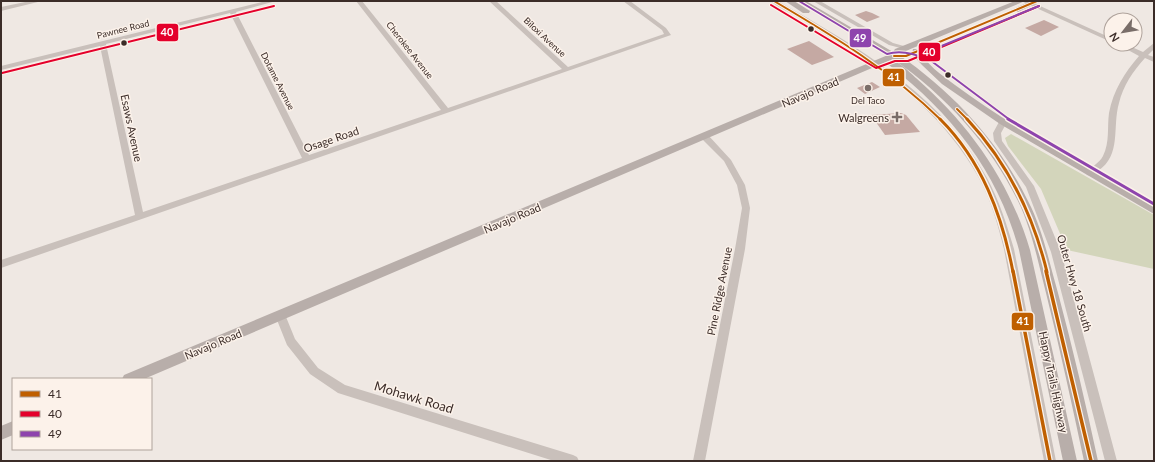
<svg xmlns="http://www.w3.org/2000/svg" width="1155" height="462" font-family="Lato,sans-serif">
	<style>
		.green { fill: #d3d5bb }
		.building { fill: #c5a9a3 }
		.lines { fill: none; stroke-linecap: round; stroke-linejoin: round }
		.minor { fill: #c9c0bb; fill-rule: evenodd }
		.major { fill: #b8aeaa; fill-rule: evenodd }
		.bus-1-far2-casing { stroke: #fcf2ea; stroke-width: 4 }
		.bus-1-far1-casing { stroke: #fcf2ea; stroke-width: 6 }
		.bus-1-casing { stroke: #fcf2ea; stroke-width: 6 }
		.bus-2-casing { stroke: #fcf2ea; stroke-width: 4 }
		.bus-3-far1-casing { stroke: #fcf2ea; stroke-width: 4 }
		.bus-3-casing { stroke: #fcf2ea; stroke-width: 6 }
		.bus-1-far2 { stroke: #bf5f00; stroke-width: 2 }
		.bus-1-far1 { stroke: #bf5f00; stroke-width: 3 }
		.bus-1 { stroke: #bf5f00; stroke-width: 3.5 }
		.bus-2 { stroke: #e4002b; stroke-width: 2 }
		.bus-3-far1 { stroke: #8e44ad; stroke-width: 2 }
		.bus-3 { stroke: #8e44ad; stroke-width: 3 }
		.bus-dot { fill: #3b2c28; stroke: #fcf2ea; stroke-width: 1.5 }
		.poi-dot { fill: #7a6e69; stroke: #fcf2ea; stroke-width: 1.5 }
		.labels { text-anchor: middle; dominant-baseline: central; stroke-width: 3; stroke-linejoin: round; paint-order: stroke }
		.far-street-label { font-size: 9px; fill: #3b2c28; stroke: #fcf2ea }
		.far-poi-label { font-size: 9px; fill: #3b2c28; stroke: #fcf2ea }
		.street-label { font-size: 11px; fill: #3b2c28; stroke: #fcf2ea }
		.poi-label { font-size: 11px; fill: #3b2c28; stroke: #fcf2ea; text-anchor: end }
		.near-street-label { font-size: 13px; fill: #3b2c28; stroke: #fcf2ea }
		.line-badge { stroke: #fcf2ea; stroke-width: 1.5 }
		.badge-label { font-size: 11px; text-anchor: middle; font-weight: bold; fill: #fff }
	</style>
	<rect width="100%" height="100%" fill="#efe8e3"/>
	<path class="green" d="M1011 134 1154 215V269L1067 250 1041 189 1008 146 1005 138Z"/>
	<g class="building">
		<path d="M866 11 872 13 880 17 867 22 855 15Z"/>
		<path d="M1044 20 1059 27 1041 36 1025 28Z"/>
		<path d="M809 41 834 57 812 65 787 49Z"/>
		<path d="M872 82 880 87 865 94 857 88Z"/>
		<path d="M901 113 906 115 920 132 885 135 871 115Z"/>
	</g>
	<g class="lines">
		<g class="minor">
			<path d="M30 1H42L1 11V7Z"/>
			<path d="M266 1H276L236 12 309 155 441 110 356 1H362L448 108 562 69 489 1H496L568 67 664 34 662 30 623 1H630L666 28 671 35 1 268V260L135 215 100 46 1 70V66ZM230 13 302 158 143 212 106 44Z"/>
			<path d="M771 1H778C857 47 942 94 987 178 999 200 1007 225 1014 249L1056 461H1044L1004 249C998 225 991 200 979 178 947 120 896 78 841 44 825 34 810 25 794 15 787 11 777 7 771 1Z"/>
			<path d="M813 1H820L893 43 911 48 908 50 889 45Z"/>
			<path d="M1021 1H1029L1111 38V42Z"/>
			<path d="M1154 43V49L1148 55 1154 57V62L1145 58C1133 71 1123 86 1119 103 1112 127 1122 155 1098 171 1094 174 1092 176 1087 175L1086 173C1091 166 1099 164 1103 156 1110 142 1107 127 1109 113 1113 91 1125 72 1139 56L1117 44H1125L1143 52Z"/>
			<path d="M1000 120H1003L1007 122 1001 133 1002 141 1034 186 1061 252 1117 461H1105L1051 252 1026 187 994 141 993 133Z"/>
			<path d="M702 135H708L731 160 745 185 750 208 745 249 705 461H693L735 249 742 208 737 185 724 161 702 139 701 137Z"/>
			<path d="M280 311 284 312 295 339 318 368 345 385 573 455 577 457 579 461H554L338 393 310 374 287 345 275 315 276 312Z"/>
		</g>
		<g class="major">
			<path d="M785 1H794L810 11 809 13H803Z"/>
			<path d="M797 1H806L893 52 895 49 1015 1H1025L901 53 899 55C953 92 1000 143 1028 201 1043 230 1049 262 1058 293 1073 349 1086 405 1098 461H1084C1072 405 1060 349 1046 293 1038 262 1032 230 1018 201 990 144 945 95 893 59L144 379H122L124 375 888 55Z"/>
			<path d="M1031 1H1041L1018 12H1012L1011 10Z"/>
			<path d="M913 49H919C925 64 942 75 955 85 1017 131 1087 167 1154 205V214L1000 124 942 84 922 65 912 54Z"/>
			<path d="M889 61C898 59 910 73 916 78 970 125 1010 182 1030 250L1077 461H1063L1019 250C998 172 952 114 889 65L888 63Z"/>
			<path d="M13 421V435L1 440V426Z"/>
		</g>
		<g class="bus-1-far2-casing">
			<g id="bus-1-far2">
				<path d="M774 1C835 37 890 70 941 120"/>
				<path d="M894 56H906L1037 1"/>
				<path d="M957 109 968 120"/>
			</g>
		</g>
		<g class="bus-1-far1-casing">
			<g id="bus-1-far1">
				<path d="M940 119C982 161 1002 215 1013 272"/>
				<path d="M967 119C1007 162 1033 215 1047 272"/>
			</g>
		</g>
		<g class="bus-1-casing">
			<g id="bus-1">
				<path d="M1013 271 1050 461"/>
				<path d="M1046 271 1091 461"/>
			</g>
		</g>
		<g class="bus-2-casing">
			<g id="bus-2">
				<path d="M771 5 876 68 895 61H908L1039 6"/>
				<path d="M2 73 274 6"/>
			</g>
		</g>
		<g class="bus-3-far1-casing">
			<g id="bus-3-far1">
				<path d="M799 1 887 54C901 50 913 53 926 59"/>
				<path d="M1010 120 922 54 1039 6"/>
			</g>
		</g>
		<g class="bus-3-casing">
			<path id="bus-3" d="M1008 119 1154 204"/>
		</g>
		<use href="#bus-1-far2" class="bus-1-far2"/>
		<use href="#bus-1-far1" class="bus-1-far1"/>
		<use href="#bus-1" class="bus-1"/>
		<use href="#bus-2" class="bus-2"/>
		<use href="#bus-3-far1" class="bus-3-far1"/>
		<use href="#bus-3" class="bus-3"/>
	</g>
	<g class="bus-dot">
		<circle cx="811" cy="29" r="3.5"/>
		<circle cx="124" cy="43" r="3.5"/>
		<circle cx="948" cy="75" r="3.5"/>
	</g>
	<g class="poi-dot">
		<circle cx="868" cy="88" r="4"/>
		<path d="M895 111h4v4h4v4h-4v4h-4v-4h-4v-4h4z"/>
	</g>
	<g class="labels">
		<g class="far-street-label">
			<text transform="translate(123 29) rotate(-14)">Pawnee Road</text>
			<text transform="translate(545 37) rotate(43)">Biloxi Avenue</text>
			<text transform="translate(410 50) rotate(52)">Cherokee Avenue</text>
			<text transform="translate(278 81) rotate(63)">Dotame Avenue</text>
		</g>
		<g class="far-poi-label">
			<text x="868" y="100">Del Taco</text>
		</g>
		<g class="street-label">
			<text transform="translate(810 92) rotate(-23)">Navajo Road</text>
			<text transform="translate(132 128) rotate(78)">Esaws Avenue</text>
			<text transform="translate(331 139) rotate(-19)">Osage Road</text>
			<text transform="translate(512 218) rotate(-23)">Navajo Road</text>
			<text transform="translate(1075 283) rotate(74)">Outer Hwy 18 South</text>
			<text transform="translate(719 291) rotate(-79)">Pine Ridge Avenue</text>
			<text transform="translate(213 344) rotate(-23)">Navajo Road</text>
			<text transform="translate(1054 382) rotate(78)">Happy Trails Highway</text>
		</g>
		<g class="poi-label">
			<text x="889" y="117">Walgreens</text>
		</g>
		<g class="near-street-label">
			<text transform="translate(414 397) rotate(17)">Mohawk Road</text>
		</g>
	</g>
	<g class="line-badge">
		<rect x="156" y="23" width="23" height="19" rx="4" fill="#e4002b"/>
		<rect x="849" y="28" width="23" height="20" rx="4" fill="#8e44ad"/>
		<rect x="918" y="42" width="23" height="20" rx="4" fill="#e4002b"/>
		<rect x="882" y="68" width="23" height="19" rx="4" fill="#bf5f00"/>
		<rect x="1011" y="312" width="23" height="19" rx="4" fill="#bf5f00"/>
	</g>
	<g class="badge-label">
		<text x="167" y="36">40</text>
		<text x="860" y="42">49</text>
		<text x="929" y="56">40</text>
		<text x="894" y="81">41</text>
		<text x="1023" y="325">41</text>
	</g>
	<rect width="1155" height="462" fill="none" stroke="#3b2c28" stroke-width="4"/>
	<rect x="12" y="378" width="140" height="72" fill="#fcf2ea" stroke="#afa39c"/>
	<rect x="20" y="391" width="20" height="6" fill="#bf5f00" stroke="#afa39c"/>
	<text x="48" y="398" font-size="12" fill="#3b2c28">41</text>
	<rect x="20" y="411" width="20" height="6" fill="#e4002b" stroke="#afa39c"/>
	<text x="48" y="418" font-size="12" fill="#3b2c28">40</text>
	<rect x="20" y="431" width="20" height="6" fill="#8e44ad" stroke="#afa39c"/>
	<text x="48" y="438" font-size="12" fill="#3b2c28">49</text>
	<g transform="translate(1123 32) rotate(239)"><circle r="19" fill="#fcf2ea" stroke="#afa39c"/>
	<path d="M0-3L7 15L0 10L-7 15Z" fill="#7a6e69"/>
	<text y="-6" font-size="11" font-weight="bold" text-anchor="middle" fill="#3b2c28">N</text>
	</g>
</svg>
